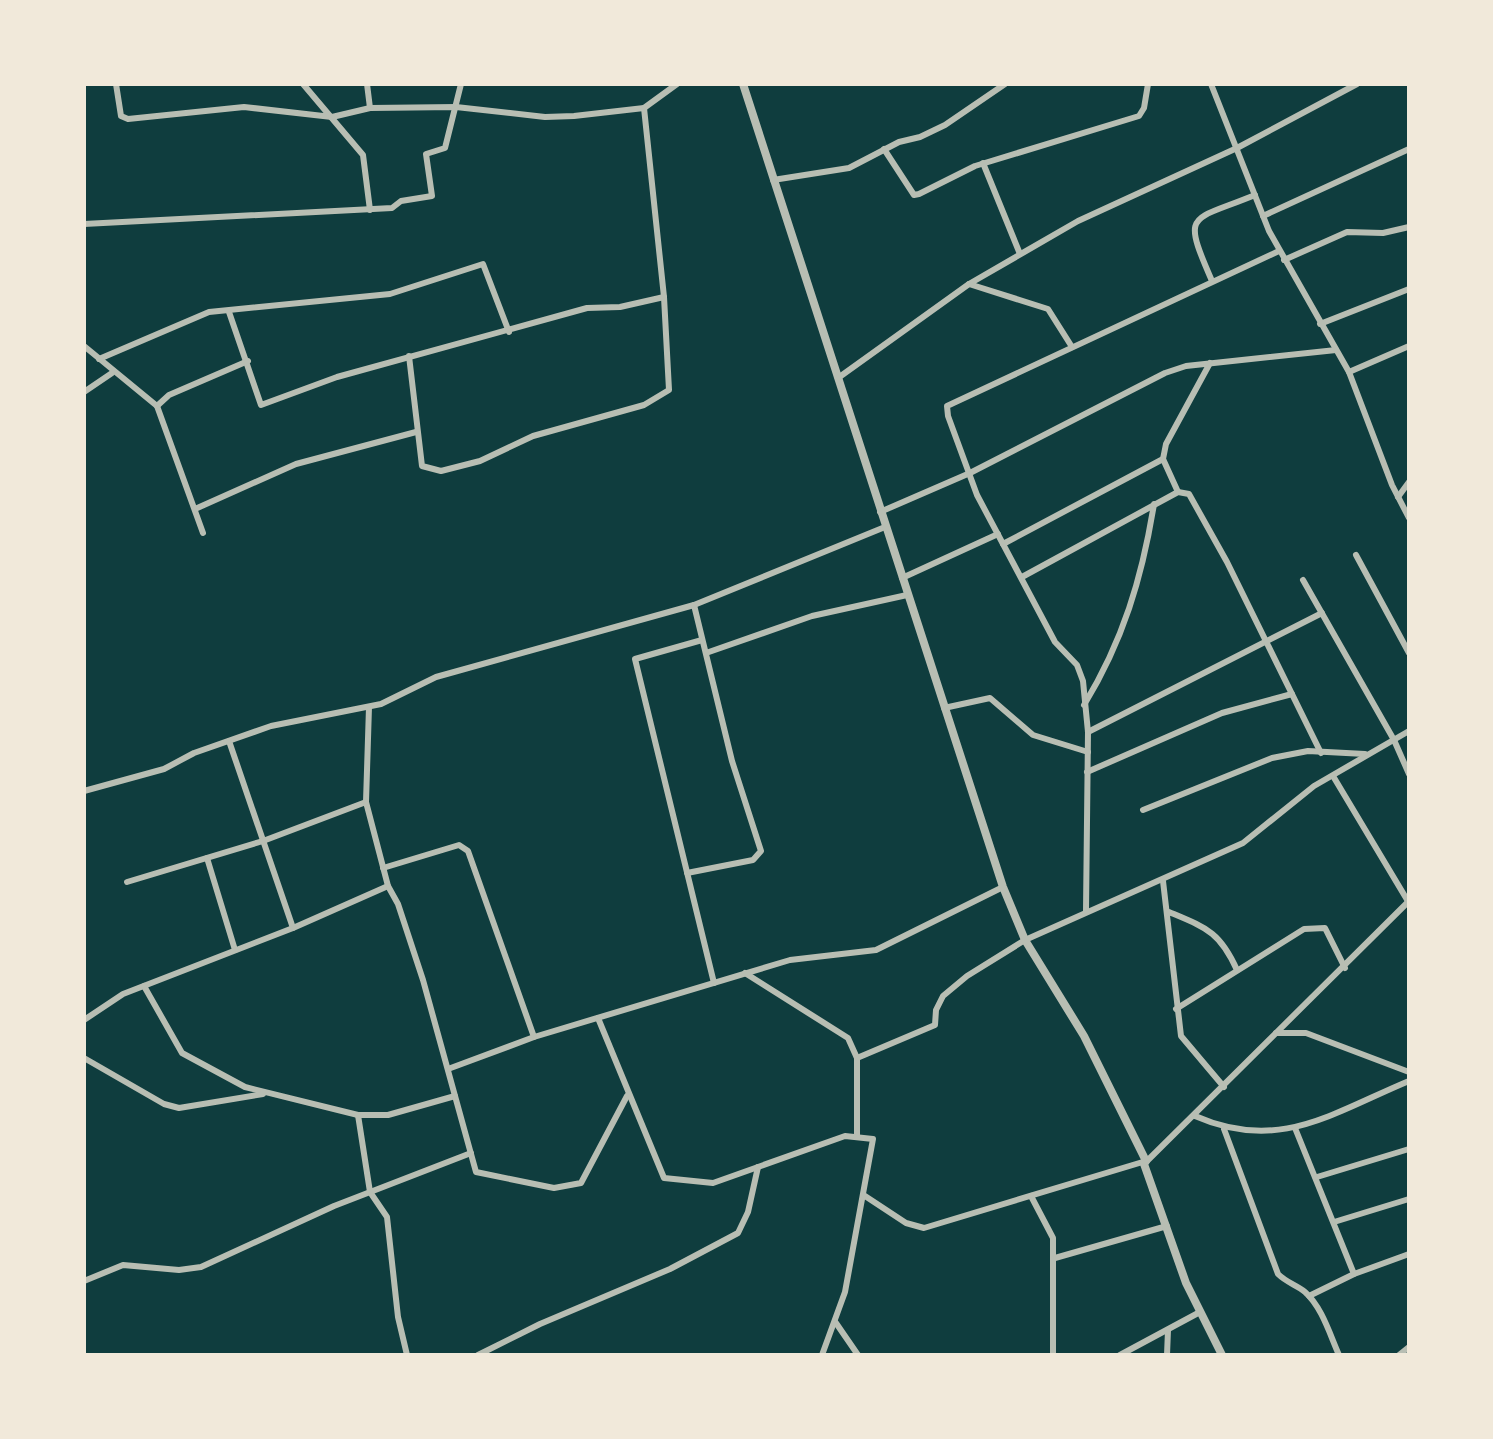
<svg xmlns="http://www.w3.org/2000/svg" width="1493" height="1439" font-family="Figtree,sans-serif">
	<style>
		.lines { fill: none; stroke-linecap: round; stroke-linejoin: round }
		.minor { stroke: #b8beb3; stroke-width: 6 }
		.tertiary { stroke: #b8beb3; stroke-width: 8 }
	</style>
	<rect width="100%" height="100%" fill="#0f3d3e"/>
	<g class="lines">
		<g class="minor">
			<path d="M116 84 121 116 128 119 244 107 332 117 370 108 456 107 545 117 574 116 644 108 677 84"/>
			<path d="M303 84 363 155 370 210"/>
			<path d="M367 84 370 108"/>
			<path d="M1211 84 1269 231 1349 372 1392 485 1409 518"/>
			<path d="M884 149 914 195 919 194 975 166 1139 116 1144 108 1148 84"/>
			<path d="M983 163 1020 254"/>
			<path d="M773 180 849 168 899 142 920 137 945 125 1005 84"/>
			<path d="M1263 216 1409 149"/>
			<path d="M84 224 392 208 401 201 432 196 426 154 445 148 461 84"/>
			<path d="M1284 260 1347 232 1383 233 1409 227"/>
			<path d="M1212 281C1181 210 1190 222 1255 195"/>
			<path d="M969 284 1048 309 1072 347"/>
			<path d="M229 312 261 405 337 377 587 308 620 307 664 297"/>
			<path d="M1320 324 1409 289"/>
			<path d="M84 346 157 406 203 533"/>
			<path d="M409 356 422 466 441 471 480 461 533 436 644 405 669 390 664 297 644 108"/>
			<path d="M99 359 209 312 390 294 483 264 509 332"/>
			<path d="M1349 372 1409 346"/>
			<path d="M838 378 969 284 1078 221 1237 148 1357 84"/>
			<path d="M84 392 112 373"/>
			<path d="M157 406 169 395 248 361"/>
			<path d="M1178 492 1163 459 1166 444 1210 363"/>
			<path d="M1398 497 1409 482"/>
			<path d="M195 509 296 464 416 432"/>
			<path d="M880 512 970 473 1165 373 1186 366 1336 350"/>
			<path d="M1003 544 1163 459"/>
			<path d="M1356 555 1409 653"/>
			<path d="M1022 577 1178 492 1189 494 1227 562 1321 753"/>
			<path d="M902 578 998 534"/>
			<path d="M1303 580 1394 740 1409 774"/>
			<path d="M702 640 635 659 714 983"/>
			<path d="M706 653 812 616 907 595"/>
			<path d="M1084 705C1123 641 1142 578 1154 504"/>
			<path d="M369 707 366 802 388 886 398 904 423 980 476 1172 554 1188 581 1183 627 1096"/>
			<path d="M944 708 990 698 1033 735 1088 752"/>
			<path d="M1088 732 1322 613"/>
			<path d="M229 741 293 928"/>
			<path d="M1087 772 1222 713 1292 694"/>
			<path d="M1333 776 1409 903"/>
			<path d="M84 791 164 769 194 753 271 726 381 704 436 677 694 605 885 527"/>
			<path d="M1143 810 1272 758 1308 751 1365 754"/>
			<path d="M207 858 235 950"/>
			<path d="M383 868 459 845 468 851 534 1037"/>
			<path d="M687 873 753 860 761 851 732 761 694 605"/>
			<path d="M1163 881 1181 1036 1224 1087"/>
			<path d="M127 882 263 841 366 802"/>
			<path d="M1086 911 1088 732 1083 681 1077 665 1055 642 977 495 948 416 947 406 1279 251"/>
			<path d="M1169 912C1207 928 1220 932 1237 970"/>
			<path d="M745 973 848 1038 857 1058V1135"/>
			<path d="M144 986 182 1053 245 1087 358 1115H388L455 1096"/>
			<path d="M1176 1009 1304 929 1325 928 1345 968"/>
			<path d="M598 1018 664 1178 713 1183 845 1136 873 1139 845 1292 822 1355"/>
			<path d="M84 1020 123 994 293 928 388 886"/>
			<path d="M1276 1033H1306L1409 1072"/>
			<path d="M84 1058 164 1104 179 1108 263 1094"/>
			<path d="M857 1058 935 1025 936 1010 943 996 967 976 1025 940 1243 843 1314 786 1409 731"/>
			<path d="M448 1069 534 1037 790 960 876 950 1003 887"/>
			<path d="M358 1115 370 1192 387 1217 398 1317 407 1355"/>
			<path d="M1195 1116C1279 1153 1332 1113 1409 1081"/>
			<path d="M1295 1128 1354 1274"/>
			<path d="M1224 1129 1278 1274C1287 1283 1297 1285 1305 1292 1322 1307 1330 1335 1339 1355"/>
			<path d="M1145 1163 1409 901"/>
			<path d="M1317 1177 1409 1149"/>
			<path d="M865 1196 906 1223 924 1228 1146 1161"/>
			<path d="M1031 1196 1053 1238V1355"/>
			<path d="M1334 1222 1409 1199"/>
			<path d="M1055 1258 1167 1226"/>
			<path d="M84 1281 123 1265 179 1270 201 1267 334 1206 471 1153"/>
			<path d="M1309 1296 1354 1274 1409 1254"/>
			<path d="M836 1323 858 1355"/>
			<path d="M478 1355 540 1324 670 1269 738 1233 748 1212 758 1167"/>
			<path d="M1120 1355 1200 1312"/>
			<path d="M1167 1355 1168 1330"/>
			<path d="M1399 1355 1409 1347"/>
		</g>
		<path class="tertiary" d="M743 84 1003 887 1025 940 1084 1036 1146 1161 1144 1164 1186 1283 1222 1355"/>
	</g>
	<rect width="1493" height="1439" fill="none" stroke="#f1e9da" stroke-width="172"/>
</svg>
